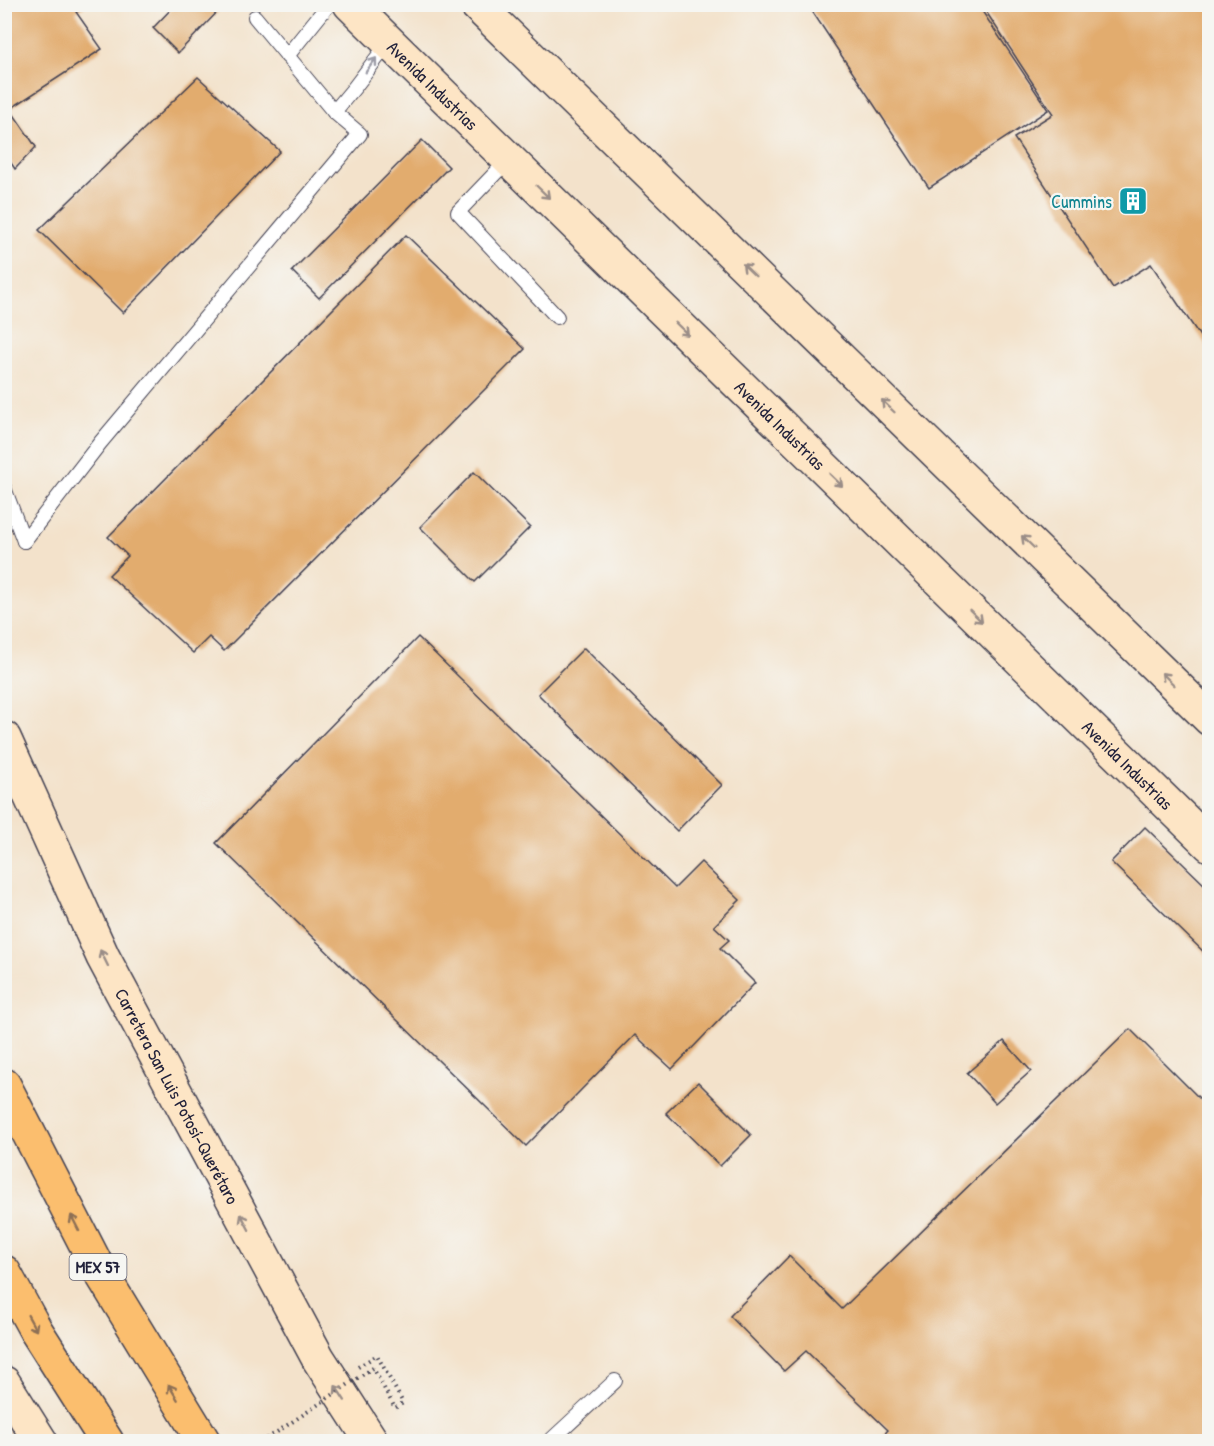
<svg xmlns="http://www.w3.org/2000/svg" width="1214" height="1446" font-family="'Patrick Hand',sans-serif">
	<style>
		.building { fill: #e2ac6e }
		.lines { fill: none; stroke-linecap: round; stroke-linejoin: round }
		.service-casing { stroke: #413f51; stroke-width: 16 }
		.secondary-casing { stroke: #413f51; stroke-width: 36 }
		.trunk-casing { stroke: #413f51; stroke-width: 36 }
		.path { stroke: #413f51; stroke-width: 4; stroke-dasharray: 1.5 4.5; stroke-linecap: butt }
		.service { stroke: #fff; stroke-width: 14 }
		.secondary { stroke: #fde5c5; stroke-width: 33 }
		.trunk { stroke: #fbbe6e; stroke-width: 33 }
		.path-bridge { stroke: #413f51; stroke-width: 4; stroke-dasharray: 1.5 4.5; stroke-linecap: butt }
		.oneway { stroke: #9c9ca7 }
		.oneway2 { stroke: #9a8d87 }
		.oneway3 { stroke: #8e7054 }
		.labels { text-anchor: middle; dominant-baseline: central; stroke-width: 4.5; stroke-linejoin: round; paint-order: stroke }
		.shield { fill: #f6f6f2; stroke: #626272; stroke-width: 1.5 }
		.shield-label { font-size: 16px; font-weight: bold; fill: #22223b }
		.street-label { font-size: 18px; fill: #22223b; stroke: #f6f6f2 }
		.culture-label { font-size: 18px; fill: #0d838f; stroke: #f6f6f2; text-anchor: end }
	</style>
	<rect width="100%" height="100%" fill="#f6f6f2"/>
	<filter id="ink" filterUnits="userSpaceOnUse"><feTurbulence type="fractalNoise" baseFrequency=".0167" numOctaves="2"/><feDisplacementMap in="SourceGraphic" scale="12" xChannelSelector="R" yChannelSelector="G"/><feConvolveMatrix kernelMatrix="1 2 1 2 8 2 1 2 1" color-interpolation-filters="sRGB"/></filter>
	<filter id="wash" filterUnits="userSpaceOnUse"><feTurbulence type="fractalNoise" baseFrequency=".008" numOctaves="4" result="noise"/><feDisplacementMap in="SourceGraphic" scale="24" xChannelSelector="R" yChannelSelector="G"/><feGaussianBlur stdDeviation="1.35" result="paint"/><feColorMatrix in="noise" values="0 0 0 0 0 0 0 0 0 0 0 0 0 0 0 0 0 1.4 0 .05"/><feComposite in="paint" operator="in"/></filter>
	<g filter="url(#wash)">
		<rect width="100%" height="100%" fill="#f3e2cb"/>
		<g id="blocks">
			<g class="building">
				<path d="M5 4H83L84 7 76 12 102 49 10 109 36 147 15 169 5 154Z"/>
				<path d="M176 4H225L178 53 153 28Z"/>
				<path d="M981 4H1210V351L1151 264 1113 288 1014 138 1053 114Z"/>
				<path d="M808 5H978L1048 110 929 188Z"/>
				<path d="M198 77 280 151 123 313 39 230Z"/>
				<path d="M422 140 449 167 319 298 292 271Z"/>
				<path d="M406 235 525 349 224 651 209 637 193 653 109 575 128 556 108 537Z"/>
				<path d="M474 472 530 527 475 582 420 527Z"/>
				<path d="M418 637 675 888 701 862 740 900 714 926 729 940 720 948 755 983 672 1069 635 1035 526 1146 216 843Z"/>
				<path d="M584 648 722 785 677 831 538 694Z"/>
				<path d="M1145 827 1210 890V958L1111 862Z"/>
				<path d="M1130 1029 1210 1109V1442H877L888 1430 806 1351 784 1371 730 1316 789 1256 842 1309Z"/>
				<path d="M1004 1041 1031 1071 995 1103 967 1073Z"/>
				<path d="M698 1082 751 1135 720 1166 666 1113Z"/>
			</g>
		</g>
	</g>
	<g filter="url(#ink)">
		<use href="#blocks" fill-opacity="0" stroke="#413f51" stroke-width="1.5"/>
		<g class="lines">
			<g class="service-casing">
				<g id="service">
					<path d="M287 56 329 4"/>
					<path d="M334 112 354 88 389 42"/>
					<path d="M509 159 458 212 557 317"/>
					<path d="M4 488 24 541"/>
					<path d="M24 541 100 443 360 134 334 112 255 17"/>
					<path d="M549 1442 615 1381"/>
				</g>
			</g>
			<g class="secondary-casing">
				<g id="secondary">
					<path id="s1" d="M350 4 1210 845"/>
					<path d="M476 4 1210 719"/>
					<path id="s2" d="M4 738 103 957 318 1358 372 1442"/>
					<path d="M4 1383 41 1442"/>
				</g>
			</g>
			<g class="trunk-casing">
				<g id="trunk">
					<path d="M4 1085 98 1268 204 1442"/>
					<path d="M4 1272 35 1329 107 1442"/>
				</g>
			</g>
			<path class="path" d="M358 1367 377 1355 403 1403 395 1408 373 1368"/>
			<use href="#service" class="service"/>
			<use href="#secondary" class="secondary"/>
			<use href="#trunk" class="trunk"/>
			<path class="path-bridge" d="M262 1442 373 1368"/>
		</g>
		<defs><path id="oneway-shaft" d="M-6 0H5M1.5-3L5.5 0L1.5 3" fill="none" stroke-width="1.6" stroke-linecap="round" stroke-linejoin="round" transform="scale(1.5)"/></defs>
		<use class="oneway" href="#oneway-shaft" transform="translate(371 65) rotate(-54)"/>
		<g class="oneway2">
			<use href="#oneway-shaft" transform="translate(543 192) rotate(44)"/>
			<use href="#oneway-shaft" transform="translate(749 270) rotate(-136)"/>
			<use href="#oneway-shaft" transform="translate(682 329) rotate(44)"/>
			<use href="#oneway-shaft" transform="translate(888 406) rotate(-136)"/>
			<use href="#oneway-shaft" transform="translate(836 480) rotate(44)"/>
			<use href="#oneway-shaft" transform="translate(1028 542) rotate(-136)"/>
			<use href="#oneway-shaft" transform="translate(976 616) rotate(44)"/>
			<use href="#oneway-shaft" transform="translate(1168 679) rotate(-136)"/>
			<use href="#oneway-shaft" transform="translate(104 958) rotate(-116)"/>
			<use href="#oneway-shaft" transform="translate(245 1222) rotate(-118)"/>
			<use href="#oneway-shaft" transform="translate(340 1393) rotate(-123)"/>
		</g>
		<g class="oneway3">
			<use href="#oneway-shaft" transform="translate(75 1223) rotate(-117)"/>
			<use href="#oneway-shaft" transform="translate(32 1323) rotate(61)"/>
			<use href="#oneway-shaft" transform="translate(173 1392) rotate(-121)"/>
		</g>
	</g>
	<defs>
		<g id="building-square" transform="scale(1.5)"><rect x="-9" y="-9" width="18" height="18" rx="4" fill="#0f9aa8" stroke="#f6f6f2"/><path d="M-4-6H4V6H1V3H-1V6H-4ZM-2.5-4.3h1.7v1.8h-1.7ZM.8-4.3h1.7v1.8H.8ZM-2.5-1h1.7V.8h-1.7ZM.8-1h1.7V.8H.8Z" fill="#fff"/></g>
	</defs>
	<g fill-rule="evenodd">
		<use href="#building-square" x="1133" y="201"/>
	</g>
	<g class="labels">
		<rect class="shield" x="69.5" y="1254" width="57" height="26" rx="4.5"/>
		<g class="shield-label">
			<text x="98" y="1267">MEX 57</text>
		</g>
		<g class="street-label">
			<text stroke="none"><textPath href="#s1" startOffset="116">Avenida Industrias</textPath></text>
			<text stroke="none"><textPath href="#s1" startOffset="602">Avenida Industrias</textPath></text>
			<text stroke="none"><textPath href="#s1" startOffset="1088">Avenida Industrias</textPath></text>
			<text stroke="none"><textPath href="#s2" startOffset="398">Carretera San Luis Potosí-Querétaro</textPath></text>
		</g>
		<g class="culture-label">
			<text x="1112" y="201">Cummins</text>
		</g>
	</g>
	<rect width="1214" height="1446" fill="none" stroke="#f6f6f2" stroke-width="24"/>
</svg>
